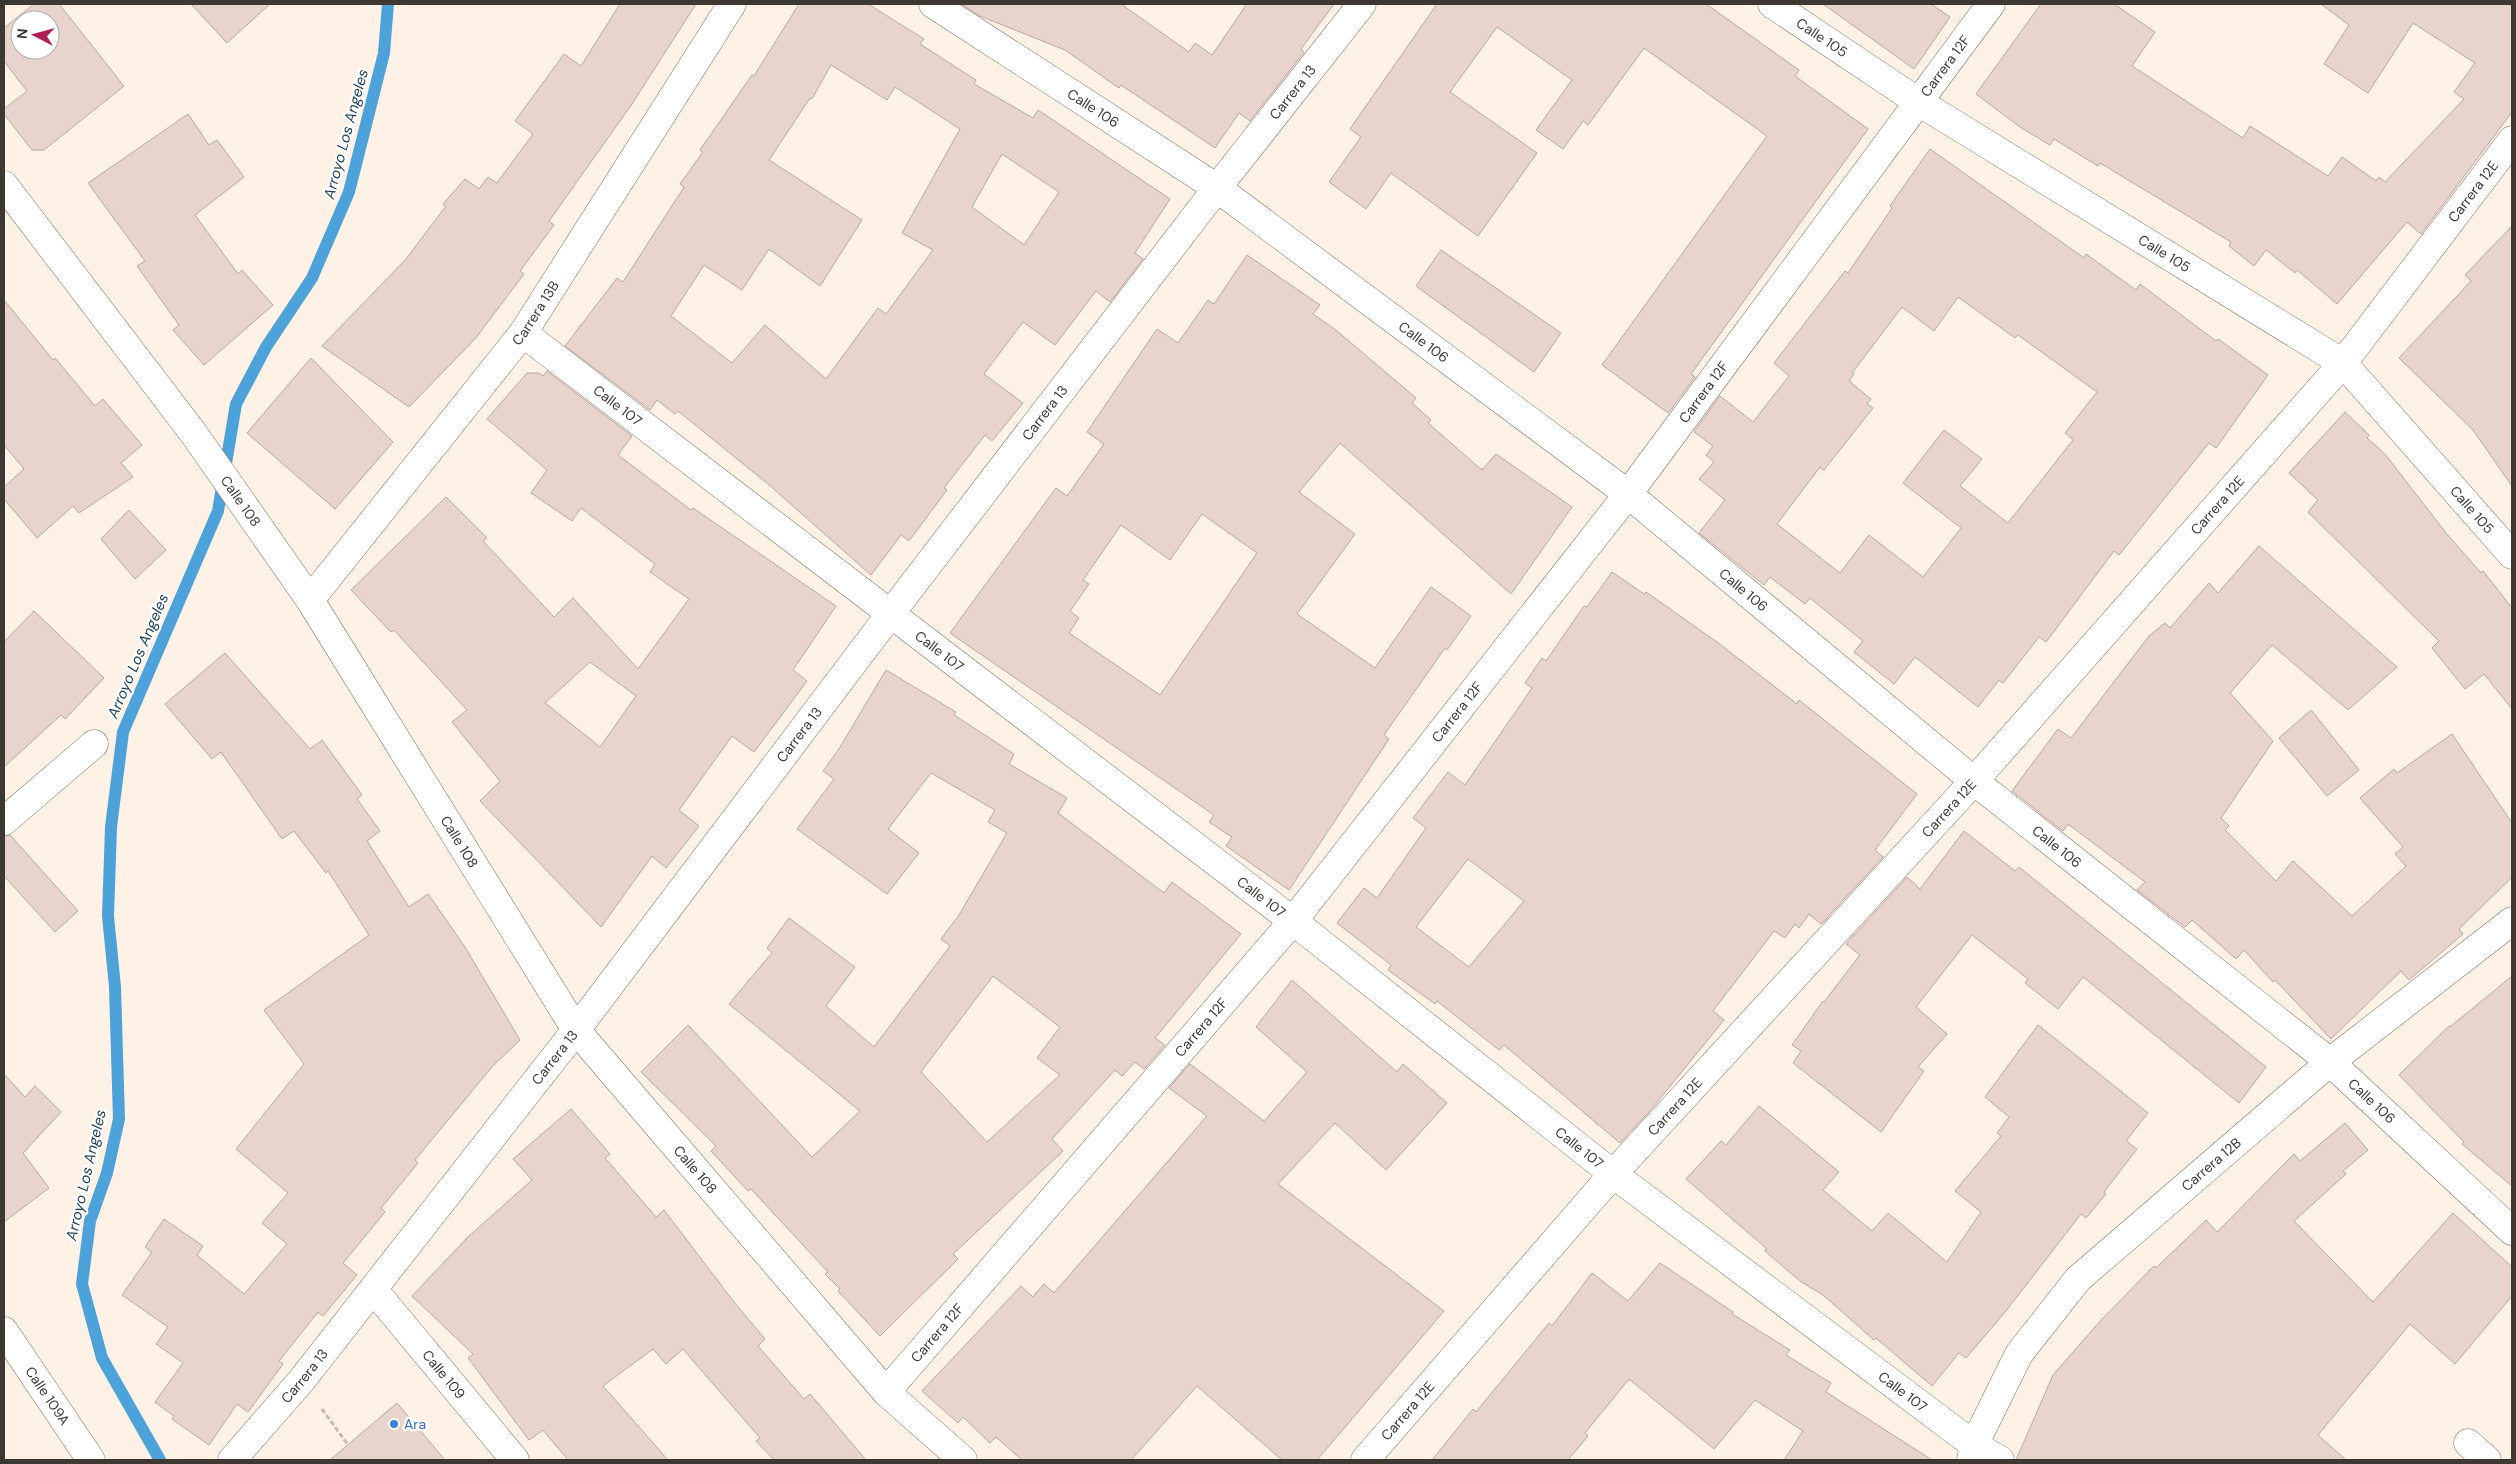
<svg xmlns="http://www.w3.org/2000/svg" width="2516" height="1464" font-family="'DM Sans',sans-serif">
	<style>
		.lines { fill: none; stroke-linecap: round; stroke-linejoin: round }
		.stream { stroke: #4ca2d9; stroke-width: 12 }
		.building { fill: #e8d4cd; stroke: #b9a7a0; fill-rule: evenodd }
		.minor-casing { stroke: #7e7266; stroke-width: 29 }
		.path { stroke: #c4bab1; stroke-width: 3; stroke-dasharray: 5 2.5; stroke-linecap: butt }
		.minor { stroke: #fff; stroke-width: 28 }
		.shop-dot { fill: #3f7fe0; stroke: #fff; stroke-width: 2 }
		.labels { text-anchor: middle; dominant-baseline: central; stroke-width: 4.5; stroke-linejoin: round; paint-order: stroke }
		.street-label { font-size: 14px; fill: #3e3833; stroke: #fff }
		.shop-label { font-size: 14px; fill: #366cbe; stroke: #fff; text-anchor: start }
		.water-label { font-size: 15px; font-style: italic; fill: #193e55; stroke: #fff }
	</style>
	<rect width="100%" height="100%" fill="#fef2e7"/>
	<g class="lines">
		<path class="stream" d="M160 1460 102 1358 82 1284 90 1221 107 1173 119 1119 115 987 108 916 111 827 123 732 218 511 236 404 266 347 312 278 349 192 384 53 388 4"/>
	</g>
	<g class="building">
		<path d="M34 4H59L124 86 44 150H32L4 114V109L27 91 4 61V28ZM20 20H50V50H20Z"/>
		<path d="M191 4H270L227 43Z"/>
		<path d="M620 4H696L632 104 549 221 554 225 520 271 524 274 475 339 409 407 322 346 406 259 446 206 443 204 465 179 479 189 488 177 497 183 533 134 515 121 564 54 581 66Z"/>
		<path d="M799 4H868L924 39 920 44 976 80 974 84 1033 118 1038 110 1170 199 1135 253 1143 259 1110 302 1096 291 1055 345 1023 322 984 374 1023 403 992 441 985 435 944 488 947 490 909 541 901 535 871 575 768 484 678 411 675 414 657 400 650 410 565 346 617 278 623 282 684 187 680 184 703 152 700 150 752 75 754 76ZM831 65 887 100 895 87 960 129 902 233 933 250 886 314 878 308 826 379 765 325 732 363 671 316 704 265 742 290 769 249 820 286 862 220 769 160 810 98 812 99ZM1002 154 1059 192 1024 245 972 207Z"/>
		<path d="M961 4H1121L1189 52 1195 43 1212 55 1247 4H1334L1301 49 1304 52 1250 121 1239 113 1215 148 1121 85 1119 88 1065 50 980 16Z"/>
		<path d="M1437 4H1706L1799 70 1795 76 1868 129 1691 374 1695 377 1668 413 1602 365 1767 136 1644 48 1588 125 1583 121 1563 149 1536 130 1572 80 1497 27 1450 92 1537 153 1478 236 1391 173 1366 209 1329 182 1361 137 1350 129Z"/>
		<path d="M1823 4H1931L1950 17 1914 69Z"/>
		<path d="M2041 4H2114L2155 32 2132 66 2243 138 2250 126 2328 176 2342 157 2376 181 2379 177 2385 182 2464 99 2454 92 2475 63 2413 23 2368 93 2324 64 2349 25 2321 4H2512V112L2421 234 2407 222 2337 304 2297 270 2295 273 2266 250 2254 266 2229 246 2231 242 2100 163 2098 166 2054 139 2050 145 2020 127 1976 94Z"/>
		<path d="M188 114 209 145 217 140 244 177 195 215 238 274 242 270 273 305 204 365 173 330 179 325 137 266 145 261 88 183Z"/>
		<path d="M1930 149 2084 258 2086 254 2136 290 2140 284 2216 341 2218 339 2268 375 2216 448 2209 443 2119 555 2114 551 2046 642 2039 637 2003 683 1999 680 1978 707 1915 657 1894 684 1854 652 1863 641 1810 598 1805 604 1770 577 1764 585 1699 533 1725 500 1699 479 1714 462 1706 455 1713 446 1694 432 1720 396 1753 422 1789 376 1774 363 1845 271 1848 273 1892 208 1890 206ZM1958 297 2015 338 2018 335 2097 392 2065 433 2073 440 2008 523 1960 486 1982 459 1944 430 1903 483 1961 528 1923 577 1869 535 1840 573 1777 524 1820 467 1824 470 1873 408 1867 404 1871 399 1849 381 1854 374 1852 373 1902 307 1934 331Z"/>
		<path d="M2512 226V486L2473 430 2399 358 2471 281 2465 275Z"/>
		<path d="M1441 250 1561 333 1534 372 1416 286Z"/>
		<path d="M1247 255 1320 305 1313 314 1337 331 1416 398 1412 403 1431 420 1428 423 1482 470 1496 454 1572 507 1511 594 1340 443 1299 492 1355 534 1297 614 1375 668 1431 587 1471 616 1447 650 1445 648 1384 735 1389 739 1289 890 1226 846 1232 837 1209 822 1214 815 950 633 1056 488 1067 496 1104 444 1087 432 1157 329 1178 343 1208 300 1214 304ZM1202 514 1257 553 1160 695 1069 633 1079 618 1070 611 1089 584 1083 580 1121 525 1170 560Z"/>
		<path d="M4 300 53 360 55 358 95 406 103 399 142 445 121 463 133 477 79 513 73 506 37 538 4 499V487L24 469 4 445Z"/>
		<path d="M311 358 393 442 335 509 247 433Z"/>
		<path d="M547 371 632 436 618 455 691 510 693 508 836 606 793 670 807 681 754 752 732 736 679 810 699 826 666 868 652 856 601 927 480 801 500 781 452 722 467 710 394 630 391 632 351 590 446 497 487 538 483 541 554 617 573 598 638 669 689 599 650 572 655 564 581 508 572 521 531 493 547 470 487 419 527 373H539L543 376ZM590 662 636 696 600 747 545 703Z"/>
		<path d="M2345 412 2369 435 2367 438 2385 454 2446 533 2481 573 2483 571 2512 608V709L2484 674 2465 689 2432 648 2439 641 2308 512 2318 500 2289 473Z"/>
		<path d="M129 510 166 550 135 579 101 539Z"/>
		<path d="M2259 546 2397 667 2348 710 2272 645 2230 693 2273 741 2221 818 2229 826 2225 830 2276 881 2293 861 2352 916 2406 866 2395 854 2403 847 2360 798 2394 769 2397 773 2452 734 2512 823V877L2459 929 2463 934 2409 980 2401 971 2331 1039 2275 980 2273 982 2244 950 2236 959 2192 920 2185 927 2137 890 2145 882 2068 824 2063 831 2012 791 2058 729 2071 738 2149 636 2165 623 2170 628 2209 583 2218 593Z"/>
		<path d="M1612 572 1644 594 1646 592 1717 642 1797 704 1799 700 1917 794 1875 850 1883 857 1821 924 1809 914 1799 928 1795 924 1785 938 1774 931 1713 1011 1724 1020 1649 1112 1620 1143 1504 1045 1499 1050 1437 1001 1435 1004 1388 970 1391 965 1337 923 1364 888 1377 898 1426 828 1413 818 1448 772 1465 785 1532 688 1525 683 1542 658 1546 661 1584 606 1587 607ZM1468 859 1524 901 1469 967 1416 927Z"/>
		<path d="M34 611 104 678 65 719 61 715 4 767V642Z"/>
		<path d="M225 653 310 749 322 740 362 795 357 799 380 831 367 841 409 907 428 894 465 947 520 1040 491 1068 415 1160 418 1163 381 1208 385 1212 343 1263 357 1275 323 1316 318 1312 279 1361 283 1364 248 1412 237 1404 209 1445 172 1419 174 1416 155 1402 183 1363 156 1344 168 1327 122 1295 152 1252 145 1247 164 1219 203 1246 197 1255 244 1294 287 1244 262 1223 288 1193 236 1149 304 1064 264 1010 369 935 328 871 326 873 294 831 282 839 221 752 212 759 165 704Z"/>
		<path d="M886 670 956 712 954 715 1014 754 1009 764 1067 798 1058 813 1164 893 1172 882 1241 934 1155 1038 1165 1045 1144 1069 1135 1062 1122 1076 1115 1070 1052 1139 1063 1151 953 1254 958 1259 880 1336 838 1291 840 1289 825 1274 828 1272 751 1189 748 1191 711 1151 716 1146 641 1072 688 1025 812 1157 860 1111 729 1004 772 953 767 948 789 918 855 967 826 1006 874 1047 950 946 941 939 959 915 1007 833 988 822 995 810 931 773 888 829 919 853 887 894 797 829 834 779 823 771 839 749ZM993 976 1060 1027 1037 1058 1060 1075 987 1142 921 1072Z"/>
		<path d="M2311 710 2359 770 2327 796 2279 738Z"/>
		<path d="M1964 831 2015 871 2019 867 2266 1067 2239 1103 2083 977 2058 1009 2025 983 2028 979 1972 935 1916 1007 1947 1034 1918 1067 1924 1071 1881 1132 1793 1063 1801 1051 1792 1045 1823 1001 1824 1002 1860 955 1846 944 1907 877 1920 889Z"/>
		<path d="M10 835 78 911 55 932 4 876V836Z"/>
		<path d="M2512 976V1186L2462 1144 2464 1142 2399 1075 2449 1026 2450 1027Z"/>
		<path d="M1292 980 1397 1072 1403 1064 1447 1103 1386 1170 1335 1123 1278 1184 1444 1311 1317 1460H1282L1197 1386 1131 1460H1022L996 1437 990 1443 963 1417 958 1423 922 1391 1021 1286 1033 1297 1044 1284 1054 1293 1207 1116 1169 1088 1190 1064 1264 1121 1307 1072 1256 1027Z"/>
		<path d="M2038 1025 2148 1113 2126 1141 2137 1149 2104 1192 2106 1194 2086 1218 2081 1214 2006 1311 1966 1358 1959 1353 1932 1386 1876 1338 1874 1340 1823 1295 1800 1281 1765 1251 1767 1249 1686 1179 1721 1141 1726 1145 1759 1106 1839 1172 1823 1190 1872 1231 1888 1213 1947 1262 1981 1212 1955 1191 2001 1136 1997 1133 2009 1117 1985 1097Z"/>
		<path d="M4 1074 25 1097 35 1086 61 1112 23 1153 49 1188 4 1222Z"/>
		<path d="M571 1109 610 1154 605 1158 656 1217 664 1210 734 1302 765 1339 758 1346 804 1399 810 1394 866 1460H774L756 1441 760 1438 683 1349 666 1364 653 1349 603 1386 668 1460H568L543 1430 529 1440 468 1358 473 1354 412 1296 468 1237 532 1180 513 1159Z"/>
		<path d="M2345 1123 2368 1150 2343 1171 2346 1174 2294 1221 2373 1302 2453 1213 2512 1267V1296L2455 1364 2410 1324 2318 1435 2346 1460H2016L2053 1375 2102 1319 2154 1266 2156 1268 2206 1220 2217 1232 2294 1154 2300 1161Z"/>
		<path d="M1660 1263 1733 1312 1732 1314 1790 1350 1786 1355 1831 1383 1826 1392 1932 1460H1784L1803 1431 1755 1400 1714 1449 1629 1379 1585 1433 1588 1436 1568 1460H1432L1473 1409 1476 1412 1549 1323 1552 1326 1592 1273 1628 1301Z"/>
		<path d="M397 1403 445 1460H330Z"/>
	</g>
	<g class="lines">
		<g class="minor-casing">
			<g id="minor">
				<path id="s1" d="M933 4 1217 188 1628 494 1974 781 2330 1062 2512 1231"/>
				<path id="s2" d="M1772 4 1917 101 2343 363 2512 555"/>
				<path id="s3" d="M4 185 194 434 310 600 576 1030 886 1392 963 1460"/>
				<path id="s4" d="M523 333 1293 921 1613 1174 1974 1445 2000 1460"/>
				<path id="s5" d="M310 600 523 333 732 4"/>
				<path d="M4 821 94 744"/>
				<path id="s6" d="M373 1289 515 1460"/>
				<path id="s7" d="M4 1331 91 1460"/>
				<path id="s8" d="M886 1392 1293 921 1628 494 1991 4"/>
				<path d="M2468 1443 2487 1460"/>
				<path id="s9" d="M232 1460 301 1381 576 1030 891 613 1217 188 1362 4"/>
				<path id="s10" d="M1365 1460 1613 1174 1974 781 2343 363 2512 140"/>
				<path id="s11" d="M1971 1460 1974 1445 2019 1354 2078 1279 2330 1062 2512 921"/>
			</g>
		</g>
		<path class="path" d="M322 1409 348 1445"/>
		<use href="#minor" class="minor"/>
	</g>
	<circle class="shop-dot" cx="394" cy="1424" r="5"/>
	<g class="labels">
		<g class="street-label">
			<text stroke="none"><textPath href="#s2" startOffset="60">Calle 105</textPath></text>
			<text stroke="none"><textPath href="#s8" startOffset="1698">Carrera 12F</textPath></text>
			<text stroke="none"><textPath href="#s9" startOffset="1731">Carrera 13</textPath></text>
			<text stroke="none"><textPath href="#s1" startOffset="191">Calle 106</textPath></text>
			<text stroke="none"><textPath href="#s10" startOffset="1685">Carrera 12E</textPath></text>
			<text stroke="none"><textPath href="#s2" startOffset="465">Calle 105</textPath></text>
			<text stroke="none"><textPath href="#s5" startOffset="365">Carrera 13B</textPath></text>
			<text stroke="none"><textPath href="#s1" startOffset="596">Calle 106</textPath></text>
			<text stroke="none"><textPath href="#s8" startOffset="1292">Carrera 12F</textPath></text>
			<text stroke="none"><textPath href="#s4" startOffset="119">Calle 107</textPath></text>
			<text stroke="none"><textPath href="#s9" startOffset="1326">Carrera 13</textPath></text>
			<text stroke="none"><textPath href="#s3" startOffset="395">Calle 108</textPath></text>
			<text stroke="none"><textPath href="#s10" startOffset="1280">Carrera 12E</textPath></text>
			<text stroke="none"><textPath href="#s2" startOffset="870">Calle 105</textPath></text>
			<text stroke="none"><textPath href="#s1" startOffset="1001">Calle 106</textPath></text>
			<text stroke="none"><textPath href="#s4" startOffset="524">Calle 107</textPath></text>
			<text stroke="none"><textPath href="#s8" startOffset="888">Carrera 12F</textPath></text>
			<text stroke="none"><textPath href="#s9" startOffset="921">Carrera 13</textPath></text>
			<text stroke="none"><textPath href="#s10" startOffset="875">Carrera 12E</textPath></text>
			<text stroke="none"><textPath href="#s3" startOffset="800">Calle 108</textPath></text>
			<text stroke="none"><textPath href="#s1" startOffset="1406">Calle 106</textPath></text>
			<text stroke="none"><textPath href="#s4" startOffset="929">Calle 107</textPath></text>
			<text stroke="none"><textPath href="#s8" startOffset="482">Carrera 12F</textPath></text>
			<text stroke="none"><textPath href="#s9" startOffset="516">Carrera 13</textPath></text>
			<text stroke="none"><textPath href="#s1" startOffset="1811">Calle 106</textPath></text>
			<text stroke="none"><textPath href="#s10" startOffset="470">Carrera 12E</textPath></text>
			<text stroke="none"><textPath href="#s4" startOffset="1334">Calle 107</textPath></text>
			<text stroke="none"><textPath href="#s11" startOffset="388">Carrera 12B</textPath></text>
			<text stroke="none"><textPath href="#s3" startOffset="1205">Calle 108</textPath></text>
			<text stroke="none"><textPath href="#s8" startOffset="78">Carrera 12F</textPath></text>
			<text stroke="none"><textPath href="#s9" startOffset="111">Carrera 13</textPath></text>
			<text stroke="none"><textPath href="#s6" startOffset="111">Calle 109</textPath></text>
			<text stroke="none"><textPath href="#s4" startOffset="1739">Calle 107</textPath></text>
			<text stroke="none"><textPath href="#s7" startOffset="78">Calle 109A</textPath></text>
			<text stroke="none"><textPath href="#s10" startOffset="65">Carrera 12E</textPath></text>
		</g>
		<g class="shop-label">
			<text x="404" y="1424">Ara</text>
		</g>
		<g class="water-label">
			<text transform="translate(346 134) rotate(-75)">Arroyo Los Angeles</text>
			<text transform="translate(138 656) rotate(-67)">Arroyo Los Angeles</text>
			<text transform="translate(86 1175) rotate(-77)">Arroyo Los Angeles</text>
		</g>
	</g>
	<rect width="2516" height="1464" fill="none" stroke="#3e3833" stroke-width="10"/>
	<g transform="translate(35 35) rotate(276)"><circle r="24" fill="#ffffff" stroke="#b2afad"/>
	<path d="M0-4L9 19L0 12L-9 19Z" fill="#af1f56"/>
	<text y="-8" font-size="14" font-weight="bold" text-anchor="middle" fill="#3e3833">N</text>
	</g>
</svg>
